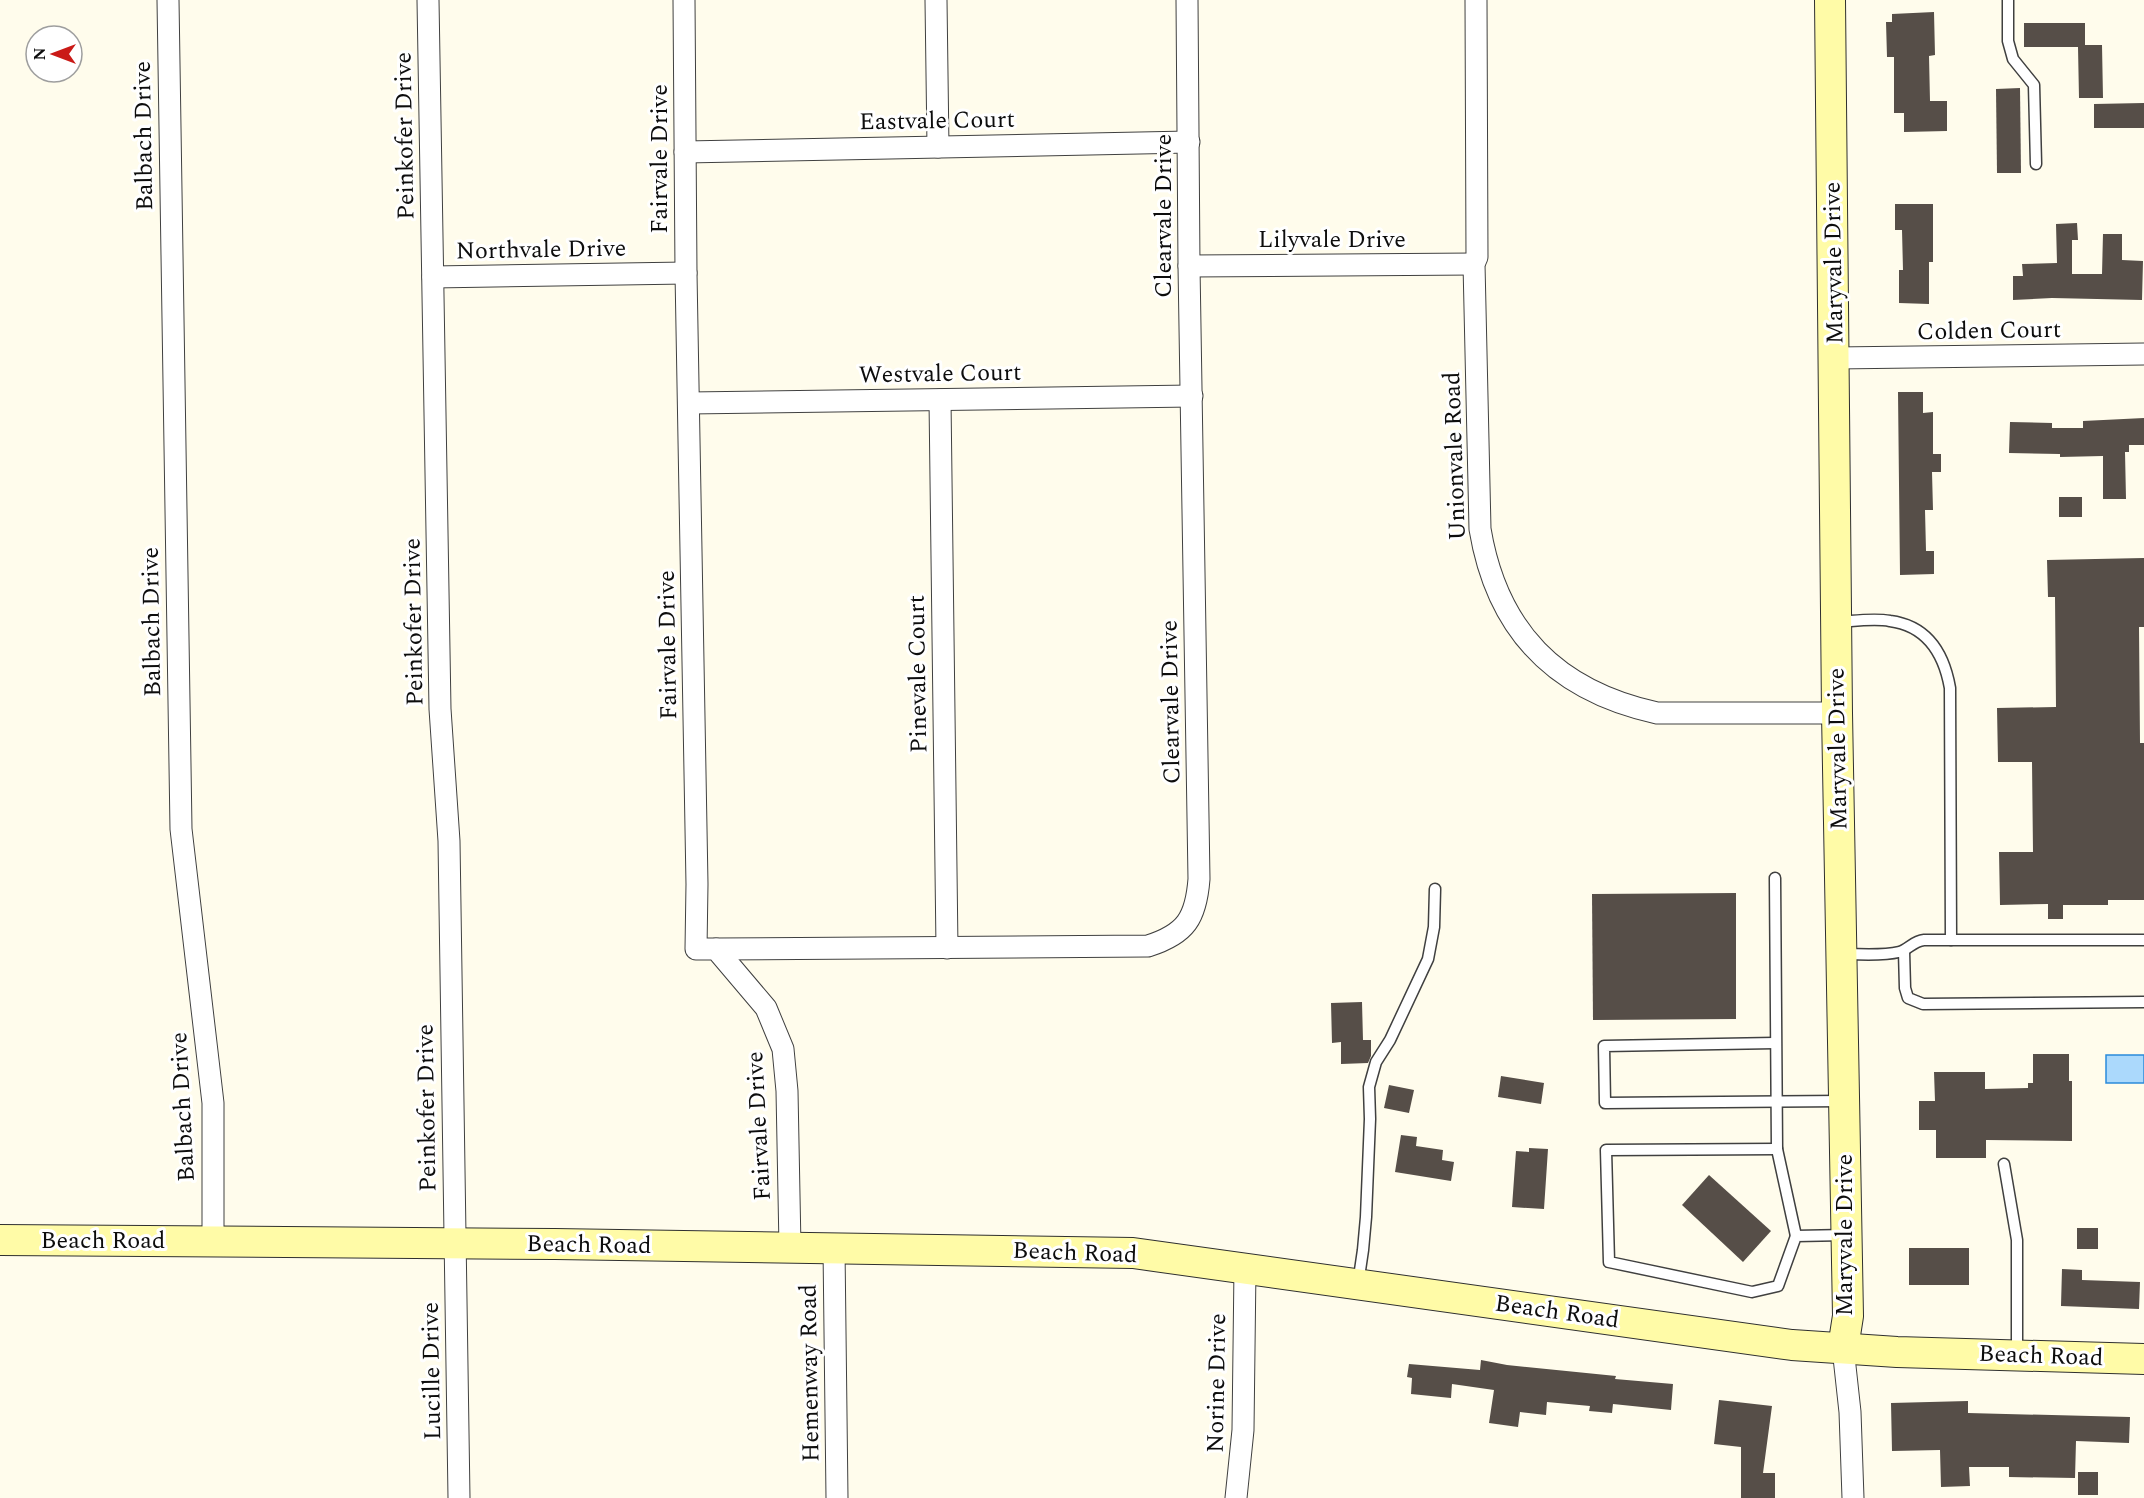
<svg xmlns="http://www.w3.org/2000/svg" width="2144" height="1498" font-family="Spectral,serif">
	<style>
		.water { fill: #abd9fc; stroke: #2b8ada; stroke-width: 1.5 }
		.building { fill: #564e48 }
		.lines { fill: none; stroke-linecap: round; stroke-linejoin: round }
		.lane-casing { stroke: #404040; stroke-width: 13 }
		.street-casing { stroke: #404040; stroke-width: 23 }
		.secondary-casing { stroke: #2f2f2f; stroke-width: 32 }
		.lane { stroke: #fff; stroke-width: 10 }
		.street { stroke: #fff; stroke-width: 21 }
		.secondary { stroke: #fffba7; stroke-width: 30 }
		.labels { text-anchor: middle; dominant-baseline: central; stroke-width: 6; stroke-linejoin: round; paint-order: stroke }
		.street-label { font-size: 24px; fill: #0d0d0d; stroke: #fff }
	</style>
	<rect width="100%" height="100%" fill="#fffcec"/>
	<rect class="water" x="2106" y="1055" width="38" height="28"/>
	<g class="building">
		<path d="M1934 12 1935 55 1929 56 1930 101H1947V131L1904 132V113H1894V57H1887L1886 22H1892V14Z"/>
		<path d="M2024 23H2085V45H2102L2103 98H2079L2078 47H2024Z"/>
		<path d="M2020 88 2021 173H1997L1996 89Z"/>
		<path d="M2144 103V128H2094V104Z"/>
		<path d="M1895 204H1933V262H1929V304L1899 303V270H1903L1902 230H1895Z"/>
		<path d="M2077 223 2078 240H2072V274H2102L2103 234H2122V260L2143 261 2142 300 2052 298 2013 300V276H2023L2022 264 2057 263 2056 224Z"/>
		<path d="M1898 392H1923V413L1933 412V454H1941V472H1932L1933 510H1925L1926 551H1934V574L1900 575Z"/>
		<path d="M2144 418V445H2129V452H2125L2126 499H2103V456L2060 457V454L2009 453 2010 422 2052 423V428H2083V421Z"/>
		<rect x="2059" y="497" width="23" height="20"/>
		<path d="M2144 558V627H2139L2140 743H2144V900H2108V905H2063V919H2048V904L2000 905 1999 852H2033L2032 762H1998L1997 708 2056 707 2055 597H2048L2047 560Z"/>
		<path d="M1736 893V1019L1593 1020 1592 894Z"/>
		<path d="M1362 1002 1363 1040H1371V1056L1368 1063 1341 1064V1042L1332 1043 1331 1003Z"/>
		<path d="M2033 1054H2069V1081H2072V1141L1986 1140V1158H1936V1130H1919V1101H1935L1934 1072H1985V1089L2028 1088V1083H2033Z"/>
		<path d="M1501 1076 1544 1083 1541 1104 1498 1097Z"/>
		<path d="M1389 1085 1414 1090 1409 1113 1384 1108Z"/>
		<path d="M1401 1135 1417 1137 1416 1146 1443 1150 1442 1160 1454 1162 1451 1181 1395 1172Z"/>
		<path d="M1529 1148 1548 1149 1544 1209 1512 1207 1516 1151 1529 1152Z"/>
		<path d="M1709 1175 1771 1231 1743 1262 1682 1205Z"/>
		<rect x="2077" y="1228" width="21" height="21"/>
		<rect x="1909" y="1248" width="60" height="37"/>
		<path d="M2062 1269 2082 1270V1280L2140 1282 2139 1309 2061 1306Z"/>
		<path d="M1481 1360 1507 1365 1616 1376 1615 1379 1673 1384 1671 1410 1613 1404 1612 1413 1589 1411 1590 1406 1547 1402 1546 1415 1520 1412 1518 1427 1489 1423 1494 1390 1452 1384 1451 1398 1411 1394 1412 1378 1407 1377 1409 1364 1480 1370Z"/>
		<path d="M1719 1400 1772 1406 1763 1473H1775V1498H1741V1447L1714 1444Z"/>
		<path d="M1968 1401V1413L2130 1417 2129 1443 2076 1441 2075 1478 2009 1477V1467H1969L1970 1486 1941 1487 1940 1450 1892 1451 1891 1403Z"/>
		<rect x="2078" y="1472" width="20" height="23"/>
	</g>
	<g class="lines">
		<g class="lane-casing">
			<g id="lane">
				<path d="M2008 0V41L2013 59 2034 85 2036 164"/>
				<path d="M1839 622C1855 621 1874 618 1890 621 1928 626 1944 654 1950 688L1951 940"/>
				<path d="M1775 878 1777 1149 1796 1236"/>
				<path d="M1904 951 1905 988 1908 998 1923 1004 2144 1002"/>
				<path d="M1844 954C1862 954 1882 956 1899 952 1908 950 1913 941 1924 940H2144"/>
				<path d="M1775 1043 1604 1046 1605 1103 1844 1101"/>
				<path d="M1777 1149 1606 1150 1609 1262 1752 1292 1778 1286 1796 1236 1846 1235"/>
				<path d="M2004 1164 2017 1240V1355"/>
				<path d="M1358 1284 1363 1250 1366 1217 1370 1119 1369 1087 1376 1062 1390 1040 1428 959 1434 927 1435 889"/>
			</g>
		</g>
		<g class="street-casing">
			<g id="street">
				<path d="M168 0 181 829 213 1103V1241"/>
				<path d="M428 0 440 709 449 841 459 1498"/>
				<path d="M684 0 686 273 697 884 696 949H716L766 1008 783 1049 787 1091 790 1247"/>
				<path d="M936 0 938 147"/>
				<path d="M1476 0 1477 257 1474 264 1480 529C1497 631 1556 691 1657 713H1837"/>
				<path d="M685 152 1189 142"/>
				<path d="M1189 266 1474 264"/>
				<path d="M433 277 686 273"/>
				<path d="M1835 358 2144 354"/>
				<path d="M940 400 947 948"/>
				<path d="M689 403 1192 396"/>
				<path d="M716 949 1148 946C1186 934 1196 918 1199 879L1189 266 1187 0"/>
				<path d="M834 1248 837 1498"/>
				<path d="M1843 1348 1850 1412 1853 1498"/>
				<path d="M1236 1498 1243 1430 1245 1268"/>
			</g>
		</g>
		<g class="secondary-casing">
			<g id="secondary">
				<path d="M1830 0 1837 713 1848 1316 1843 1348"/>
				<path d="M0 1240 555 1244 1133 1253 1792 1345 1897 1352 2144 1359"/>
			</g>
		</g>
		<use href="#lane" class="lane"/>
		<use href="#street" class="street"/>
		<use href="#secondary" class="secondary"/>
	</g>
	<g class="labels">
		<g class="street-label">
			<text transform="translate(937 121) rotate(-1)">Eastvale Court</text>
			<text transform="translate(144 136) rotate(-91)">Balbach Drive</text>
			<text transform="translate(405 136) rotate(-91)">Peinkofer Drive</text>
			<text transform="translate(660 159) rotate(-90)">Fairvale Drive</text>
			<text transform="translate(1164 216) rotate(-90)">Clearvale Drive</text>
			<text x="1332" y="240">Lilyvale Drive</text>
			<text transform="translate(541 250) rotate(-1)">Northvale Drive</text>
			<text transform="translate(1834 263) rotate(-91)">Maryvale Drive</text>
			<text transform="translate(1989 331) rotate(-1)">Colden Court</text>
			<text transform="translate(940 374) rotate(-1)">Westvale Court</text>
			<text transform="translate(1455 456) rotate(-92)">Unionvale Road</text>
			<text transform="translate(152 622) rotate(-91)">Balbach Drive</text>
			<text transform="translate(414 622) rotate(-91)">Peinkofer Drive</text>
			<text transform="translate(668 645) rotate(-91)">Fairvale Drive</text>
			<text transform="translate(918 674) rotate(-91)">Pinevale Court</text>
			<text transform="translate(1171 702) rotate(-91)">Clearvale Drive</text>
			<text transform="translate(1838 749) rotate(-91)">Maryvale Drive</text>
			<text transform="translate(183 1107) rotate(-93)">Balbach Drive</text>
			<text transform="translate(427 1108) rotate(-91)">Peinkofer Drive</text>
			<text transform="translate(759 1126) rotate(-93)">Fairvale Drive</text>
			<text transform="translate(1845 1235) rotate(-90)">Maryvale Drive</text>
			<text x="103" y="1241">Beach Road</text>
			<text transform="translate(589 1245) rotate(1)">Beach Road</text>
			<text transform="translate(1075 1253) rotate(2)">Beach Road</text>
			<text transform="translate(1557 1312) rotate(8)">Beach Road</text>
			<text transform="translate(2041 1356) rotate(2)">Beach Road</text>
			<text transform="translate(432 1371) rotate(-91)">Lucille Drive</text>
			<text transform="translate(810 1373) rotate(-91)">Hemenway Road</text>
			<text transform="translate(1217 1383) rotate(-89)">Norine Drive</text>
		</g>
	</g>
	<g transform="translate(54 54) rotate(270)"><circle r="28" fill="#ffffff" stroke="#9e9e9e" stroke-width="1.5"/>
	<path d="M0-4.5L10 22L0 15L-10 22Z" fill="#ca1a17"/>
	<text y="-9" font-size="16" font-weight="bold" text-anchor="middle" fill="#0d0d0d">N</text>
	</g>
</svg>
